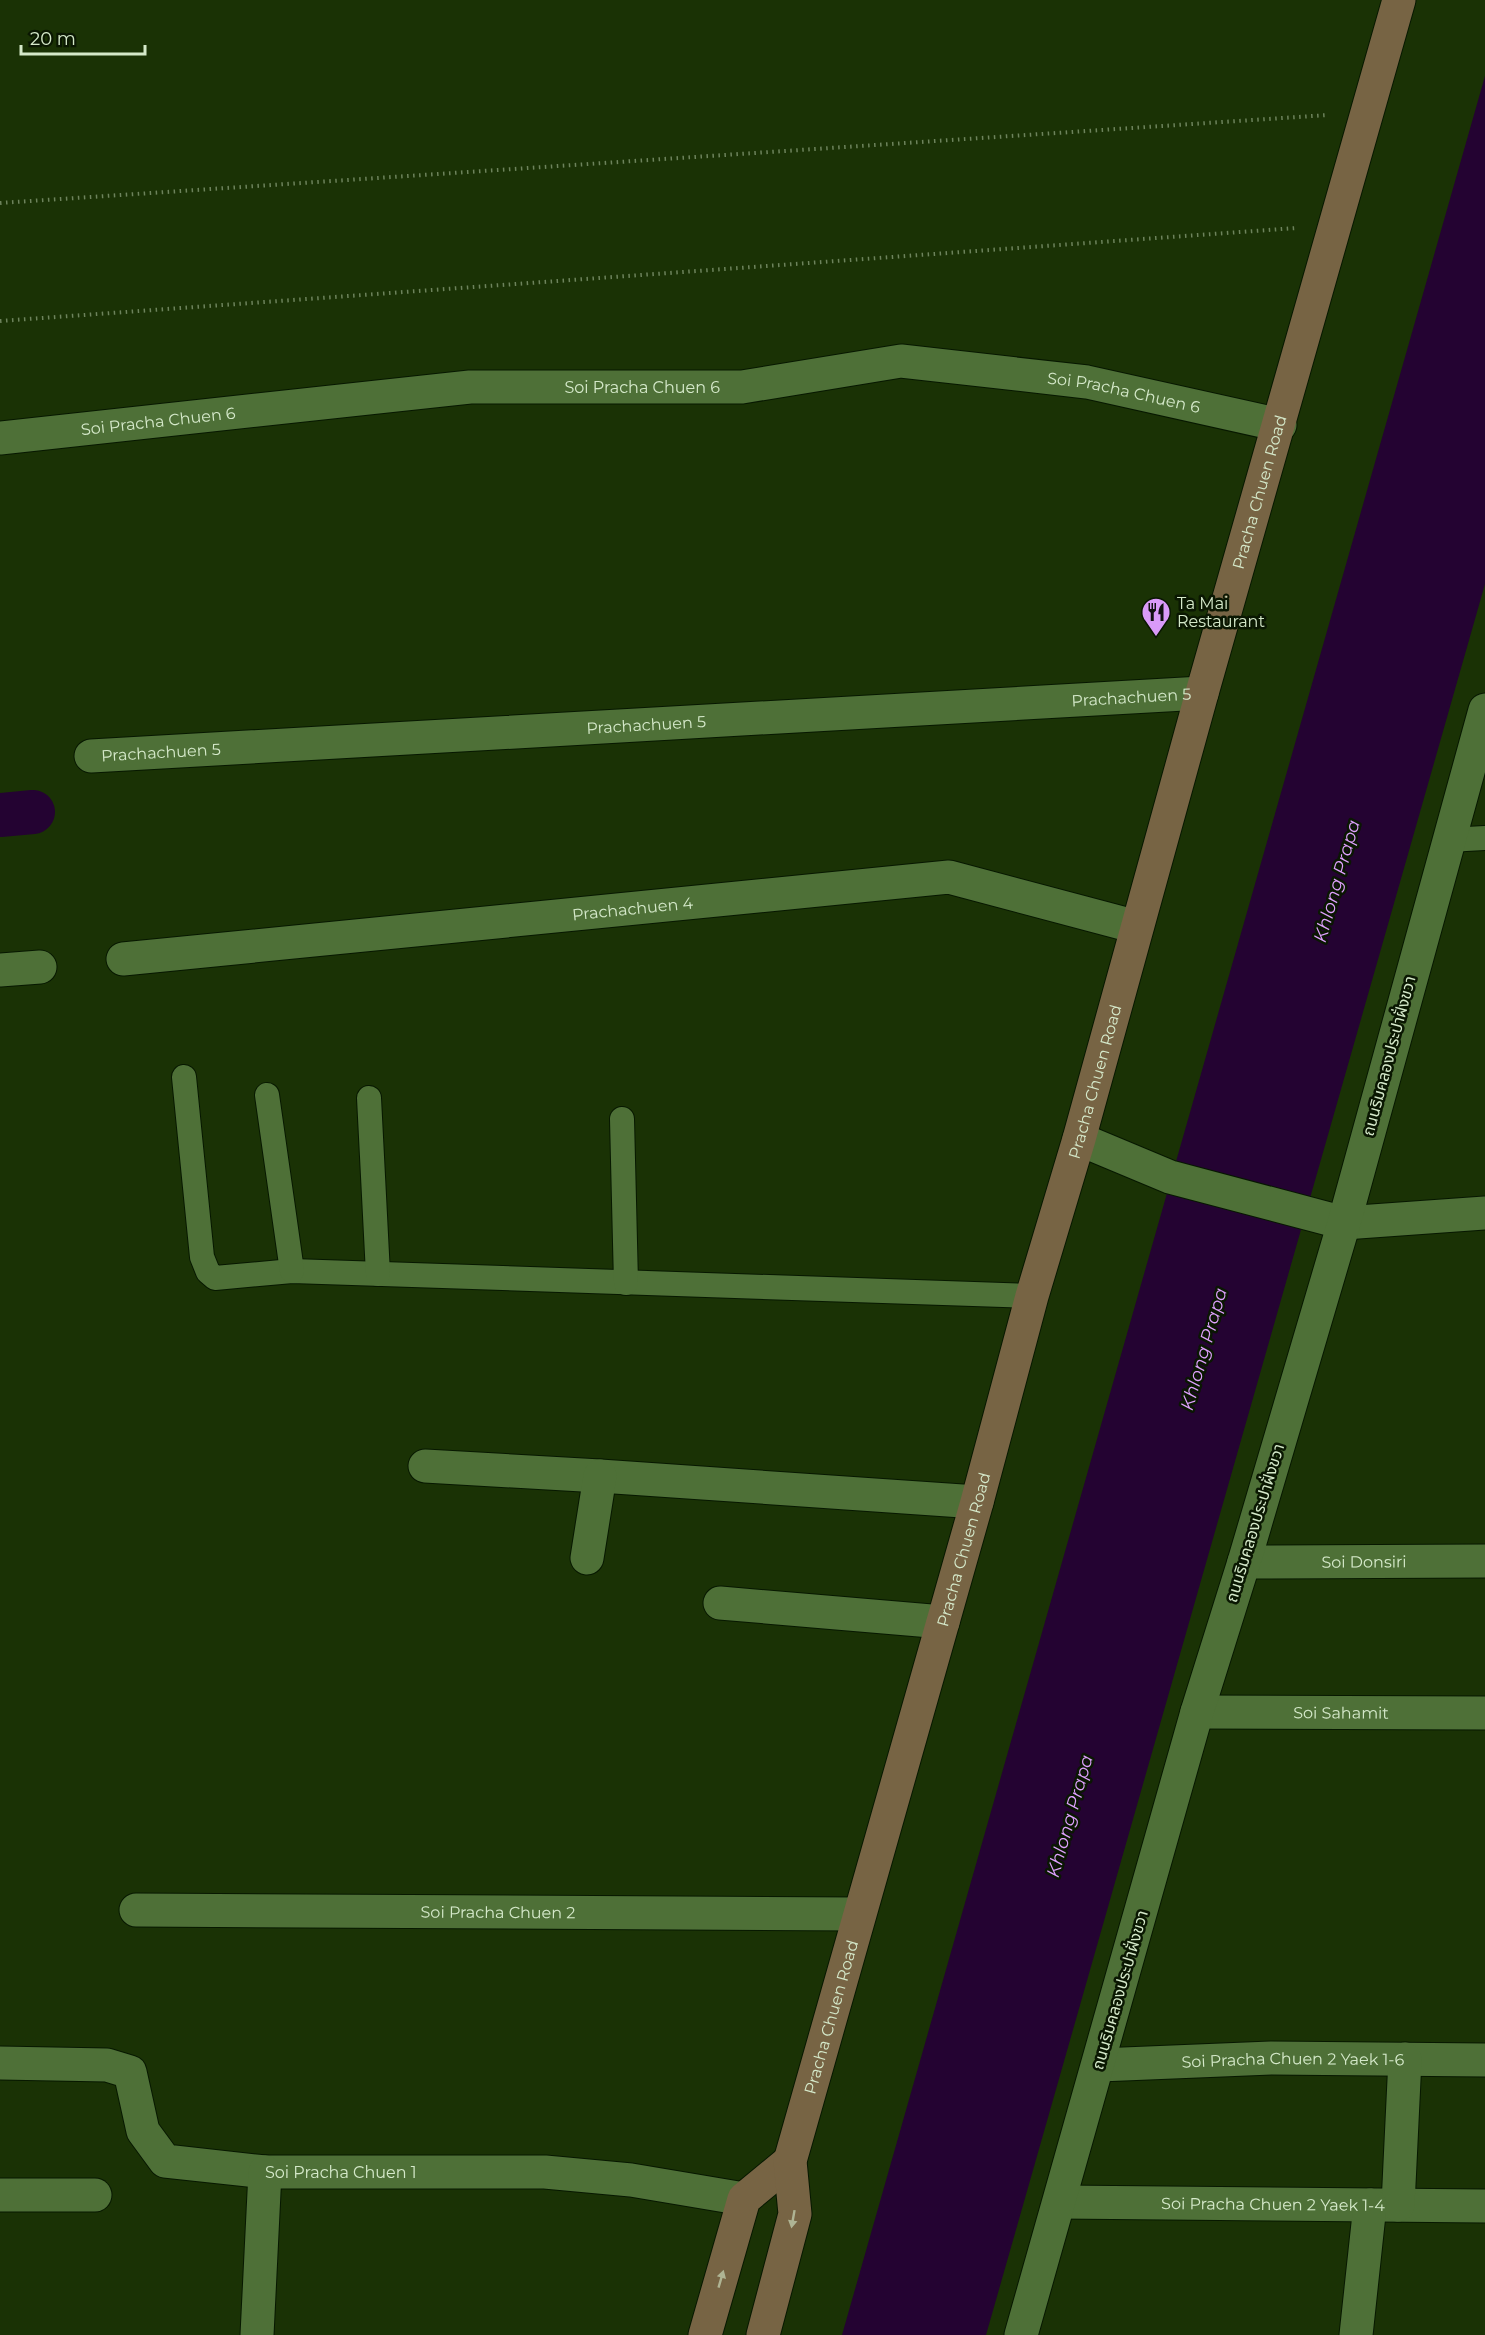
<svg xmlns="http://www.w3.org/2000/svg" width="1485" height="2335" font-family="Montserrat,'Noto Sans Thai',sans-serif">
	<style>
		.water { fill: #240332 }
		.lines { fill: none; stroke-linecap: round; stroke-linejoin: round }
		.canal { stroke: #240332; stroke-width: 44 }
		.service-casing { stroke: #071800; stroke-width: 26 }
		.minor-casing { stroke: #071800; stroke-width: 35 }
		.tertiary-casing { stroke: #071800; stroke-width: 35 }
		.secondary-casing { stroke: #071800; stroke-width: 35 }
		.path { stroke: #6d835c; stroke-width: 4; stroke-dasharray: 1.5 4.5; stroke-linecap: butt }
		.service { stroke: #4e7037; stroke-width: 24 }
		.minor { stroke: #4e7037; stroke-width: 33 }
		.tertiary { stroke: #4e7037; stroke-width: 33 }
		.secondary { stroke: #776444; stroke-width: 33 }
		.oneway { fill: #afb494 }
		.labels { text-anchor: middle; dominant-baseline: central; stroke-width: 5; stroke-linejoin: round; paint-order: stroke }
		.street-label { font-size: 16px; fill: #d5e9ca; stroke: #0a1702 }
		.poi-label { font-size: 16px; fill: #d5e9ca; stroke: #0a1702; text-anchor: start }
		.water-label { font-size: 18px; font-style: italic; fill: #dfa1fe; stroke: #0a1702 }
	</style>
	<rect width="100%" height="100%" fill="#1a3205"/>
	<path class="water" d="M1485 76V584L986 2335H842Z"/>
	<g class="lines">
		<path class="canal" d="M0 815 33 812"/>
		<g class="service-casing">
			<g id="service">
				<path d="M1448 840 1485 838"/>
				<path d="M184 1077 202 1257 208 1272 215 1278 292 1271 1032 1296"/>
				<path d="M267 1095 292 1271"/>
				<path d="M369 1098 378 1274"/>
				<path d="M622 1119 626 1283"/>
			</g>
		</g>
		<g class="minor-casing">
			<g id="minor">
				<path id="s1" d="M0 438 470 387H742L901 361 1087 382 1280 425"/>
				<path id="s2" d="M91 756 1202 693"/>
				<path id="s3" d="M123 959 949 877 1137 927"/>
				<path d="M0 970 40 967"/>
				<path d="M1079 1139 1170 1177 1344 1223 1485 1213"/>
				<path d="M425 1466 600 1476 977 1502"/>
				<path d="M587 1558 600 1476"/>
				<path id="s4" d="M1244 1562 1485 1561"/>
				<path d="M720 1603 943 1622"/>
				<path id="s5" d="M1197 1712 1485 1713"/>
				<path id="s6" d="M136 1910 859 1914"/>
				<path id="s7" d="M0 2063 107 2065 130 2072 143 2131 165 2161 265 2172H545L631 2180 744 2199"/>
				<path id="s8" d="M1099 2065 1271 2058 1485 2060"/>
				<path d="M0 2195H95"/>
				<path id="s9" d="M1060 2202 1485 2206"/>
				<path d="M1398 2205 1405 2059"/>
				<path d="M257 2335 265 2172"/>
				<path d="M1356 2335 1370 2205"/>
			</g>
		</g>
		<g class="tertiary-casing">
			<path id="tertiary" d="M1021 2335 1197 1712 1244 1562 1344 1223 1485 710"/>
		</g>
		<g class="secondary-casing">
			<g id="secondary">
				<path d="M705 2335 744 2199 790 2161"/>
				<path id="s10" d="M763 2335 795 2214 790 2161 977 1502 1032 1296 1079 1139 1202 693 1399 0"/>
			</g>
		</g>
		<g class="path">
			<path d="M0 203 1328 115"/>
			<path d="M0 321 1296 228"/>
		</g>
		<use href="#service" class="service"/>
		<use href="#minor" class="minor"/>
		<use href="#tertiary" class="tertiary"/>
		<use href="#secondary" class="secondary"/>
	</g>
	<defs><path id="oneway-solid" d="M-6-.8H1V-3.2L6.5 0L1 3.2V.8H-6Z" transform="scale(1.5)"/></defs>
	<g class="oneway">
		<use href="#oneway-solid" transform="translate(793 2219) rotate(100)"/>
		<use href="#oneway-solid" transform="translate(721 2279) rotate(-74)"/>
	</g>
	<defs>
		<g id="restaurant-pin" transform="scale(1.5)"><path d="M0 17L-7.5 6A9.5 9.5 0 1 1 7.5 6Z" fill="#d99af8" stroke="#0a1702"/><path d="M-5-6h1v4h1v-4h1v4h1v-4h1v5L-1.5 .5V6h-2V.5L-5-1ZM5-6V6H3V1.5H1.5Q1.5-4 5-6Z" fill="#111"/></g>
	</defs>
	<g fill-rule="evenodd">
		<use href="#restaurant-pin" x="1156" y="612"/>
	</g>
	<g class="labels">
		<g class="street-label">
			<text stroke="none"><textPath href="#s1" startOffset="645">Soi Pracha Chuen 6</textPath></text>
			<text stroke="none"><textPath href="#s1" startOffset="1131">Soi Pracha Chuen 6</textPath></text>
			<text stroke="none"><textPath href="#s1" startOffset="159">Soi Pracha Chuen 6</textPath></text>
			<text stroke="none"><textPath href="#s10" startOffset="1912">Pracha Chuen Road</textPath></text>
			<text stroke="none"><textPath href="#s2" startOffset="1042">Prachachuen 5</textPath></text>
			<text stroke="none"><textPath href="#s2" startOffset="556">Prachachuen 5</textPath></text>
			<text stroke="none"><textPath href="#s2" startOffset="70">Prachachuen 5</textPath></text>
			<text stroke="none"><textPath href="#s3" startOffset="512">Prachachuen 4</textPath></text>
			<text transform="translate(1389 1056) rotate(-75)">ถนนริมคลองประปาฝั่งขวา</text>
			<text stroke="none"><textPath href="#s10" startOffset="1300">Pracha Chuen Road</textPath></text>
			<text transform="translate(1255 1523) rotate(-73)">ถนนริมคลองประปาฝั่งขวา</text>
			<text stroke="none"><textPath href="#s10" startOffset="814">Pracha Chuen Road</textPath></text>
			<text stroke="none"><textPath href="#s4" startOffset="120">Soi Donsiri</textPath></text>
			<text stroke="none"><textPath href="#s5" startOffset="144">Soi Sahamit</textPath></text>
			<text stroke="none"><textPath href="#s6" startOffset="362">Soi Pracha Chuen 2</textPath></text>
			<text transform="translate(1120 1990) rotate(-74)">ถนนริมคลองประปาฝั่งขวา</text>
			<text stroke="none"><textPath href="#s10" startOffset="328">Pracha Chuen Road</textPath></text>
			<text stroke="none"><textPath href="#s8" startOffset="194">Soi Pracha Chuen 2 Yaek 1-6</textPath></text>
			<text stroke="none"><textPath href="#s7" startOffset="405">Soi Pracha Chuen 1</textPath></text>
			<text stroke="none"><textPath href="#s9" startOffset="213">Soi Pracha Chuen 2 Yaek 1-4</textPath></text>
		</g>
		<g class="poi-label">
			<text x="1177" y="603">Ta Mai<tspan x="1177" dy="18">Restaurant</tspan></text>
		</g>
		<g class="water-label">
			<text transform="translate(1337 881) rotate(-74)">Khlong Prapa</text>
			<text transform="translate(1204 1349) rotate(-74)">Khlong Prapa</text>
			<text transform="translate(1070 1816) rotate(-74)">Khlong Prapa</text>
		</g>
	</g>
	<path d="M21 45v9h124v-9" fill="none" stroke="#d5e9ca" stroke-width="3"/>
	<text x="30" y="45" font-size="18" fill="#d5e9ca" stroke="#0a1702" stroke-width="4.5" paint-order="stroke">20 m</text>
</svg>
